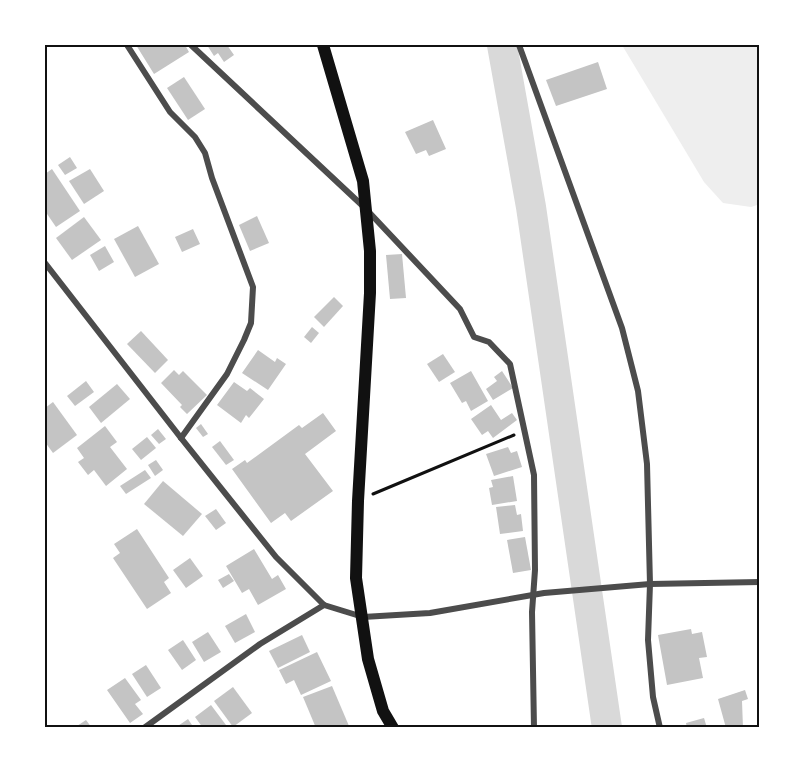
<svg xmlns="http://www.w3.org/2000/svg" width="805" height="773" font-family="Inter,sans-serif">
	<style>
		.green { fill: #eee }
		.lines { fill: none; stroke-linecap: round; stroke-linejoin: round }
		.river { stroke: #d9d9d9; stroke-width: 30 }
		.building { fill: #c4c4c4 }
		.path { stroke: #111; stroke-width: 3 }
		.minor { stroke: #4c4c4c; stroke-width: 6 }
		.secondary { stroke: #111; stroke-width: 12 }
		.neatline { fill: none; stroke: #111; stroke-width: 2 }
	</style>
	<rect width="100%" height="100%" fill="#fff"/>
	<path class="green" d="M622 45H760V204L751 207 723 203 704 182Z"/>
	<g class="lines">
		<path class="river" d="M502 45 531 207 607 728"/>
	</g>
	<g class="building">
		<path d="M136 45H165L166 47 170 45H185L189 52 154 74Z"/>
		<path d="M207 45H227L234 55 224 62 218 53 214 56Z"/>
		<path d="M598 62 607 89 556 106 546 80Z"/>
		<path d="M184 77 205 109 188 120 167 88Z"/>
		<path d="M433 120 446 149 429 156 426 150 416 154 405 132Z"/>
		<path d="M70 157 77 168 65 175 58 165Z"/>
		<path d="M52 169 80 211 56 227 45 211V174Z"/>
		<path d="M90 169 104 191 84 204 69 181Z"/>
		<path d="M257 216 269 243 250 251 239 225Z"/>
		<path d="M84 217 101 240 72 260 56 238Z"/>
		<path d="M138 226 159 264 135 277 114 239Z"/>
		<path d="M193 229 200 244 182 252 175 237Z"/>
		<path d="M105 246 114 262 99 271 90 255Z"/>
		<path d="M402 254 406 298 390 299 386 255Z"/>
		<path d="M334 297 343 306 324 327 314 317Z"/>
		<path d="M312 327 319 333 311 343 304 337Z"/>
		<path d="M141 331 168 360 155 373 127 344Z"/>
		<path d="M258 350 275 362 277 358 286 364 268 390 242 373Z"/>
		<path d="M443 354 455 372 439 382 427 364Z"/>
		<path d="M174 370 179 375 183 371 207 395 187 414 180 407 182 405 161 383Z"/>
		<path d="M471 371 488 401 471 411 466 401 462 403 450 383Z"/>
		<path d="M502 371 513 388 493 400 486 389 497 381 494 377Z"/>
		<path d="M86 381 94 392 75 406 67 396Z"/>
		<path d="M234 382 247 391 250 388 264 399 249 418 246 415 241 423 217 405Z"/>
		<path d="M117 384 130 399 101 423 89 407Z"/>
		<path d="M53 402 77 435 53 453 45 442V408Z"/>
		<path d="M491 405 501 420 512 413 517 420 493 438 488 431 482 435 471 419Z"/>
		<path d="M323 413 336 431 305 454 333 491 291 521 285 513 271 523 232 469 245 460 247 463 299 425 302 428Z"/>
		<path d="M201 424 208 434 203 437 196 428Z"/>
		<path d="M105 426 117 442 110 447 127 469 106 486 94 470 88 475 78 462 84 458 77 448Z"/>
		<path d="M158 429 166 439 159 444 151 435Z"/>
		<path d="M147 437 156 448 141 460 132 449Z"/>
		<path d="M220 441 234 460 226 465 212 447Z"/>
		<path d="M508 447 511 453 517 451 522 467 494 476 486 454Z"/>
		<path d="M156 460 163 470 155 476 148 465Z"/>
		<path d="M145 470 151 478 126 494 120 486Z"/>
		<path d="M513 476 517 501 492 505 489 488 493 487 491 480Z"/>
		<path d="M163 481 202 514 183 536 144 504Z"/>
		<path d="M515 505 517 515 521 514 523 531 500 534 496 507Z"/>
		<path d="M216 509 226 523 216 530 205 516Z"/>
		<path d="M137 529 169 578 164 582 171 593 147 609 113 558 120 553 114 544Z"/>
		<path d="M525 537 531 570 513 573 507 540Z"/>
		<path d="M254 549 272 579 278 575 286 589 258 605 249 589 242 593 226 566Z"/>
		<path d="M190 558 203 576 186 588 173 570Z"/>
		<path d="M229 574 234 581 223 588 218 580Z"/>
		<path d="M246 614 255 632 235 643 225 626Z"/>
		<path d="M691 629 692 634 702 632 707 657 699 658 703 678 667 685 658 635Z"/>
		<path d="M208 632 221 652 204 662 192 642Z"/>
		<path d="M302 635 310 652 278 668 269 651Z"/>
		<path d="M183 640 196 660 182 670 168 650Z"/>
		<path d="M317 652 331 681 301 695 294 680 286 684 279 670Z"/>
		<path d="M146 665 161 688 147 697 132 674Z"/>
		<path d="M125 678 141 700 135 704 143 714 130 723 107 690Z"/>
		<path d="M332 686 349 726 344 728H316L303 697Z"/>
		<path d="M233 687 252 713 233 727 214 701Z"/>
		<path d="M745 690 748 699 742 701 743 728H726L718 699Z"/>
		<path d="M211 705 226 725 222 728H203L195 717Z"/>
		<path d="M704 718 707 728H687L686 723Z"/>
		<path d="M188 719 194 728H175Z"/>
		<path d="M86 720 92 728H74Z"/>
	</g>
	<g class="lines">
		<path class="path" d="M373 494 514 435"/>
		<g class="minor">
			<path d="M127 45 170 112 195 137 205 153 212 178 253 287 251 323 244 340 227 374 181 438"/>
			<path d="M191 45 366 209 460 309 474 337 489 342 510 364 534 475 535 570 532 612 534 728"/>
			<path d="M519 45 622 328 638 391 647 464 650 584 648 640 653 697 660 728"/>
			<path d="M45 263 181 438 276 557 324 605 363 617 430 613 544 593 650 584 760 582"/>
			<path d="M144 728 260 644 324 605"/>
		</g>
		<path class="secondary" d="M323 45 363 181 370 251V293L358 501 356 578 368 659 383 711 393 728"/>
	</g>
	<rect width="805" height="773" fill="none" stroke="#ffffff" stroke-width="93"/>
	<rect x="46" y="46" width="712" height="680" class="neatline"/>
</svg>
